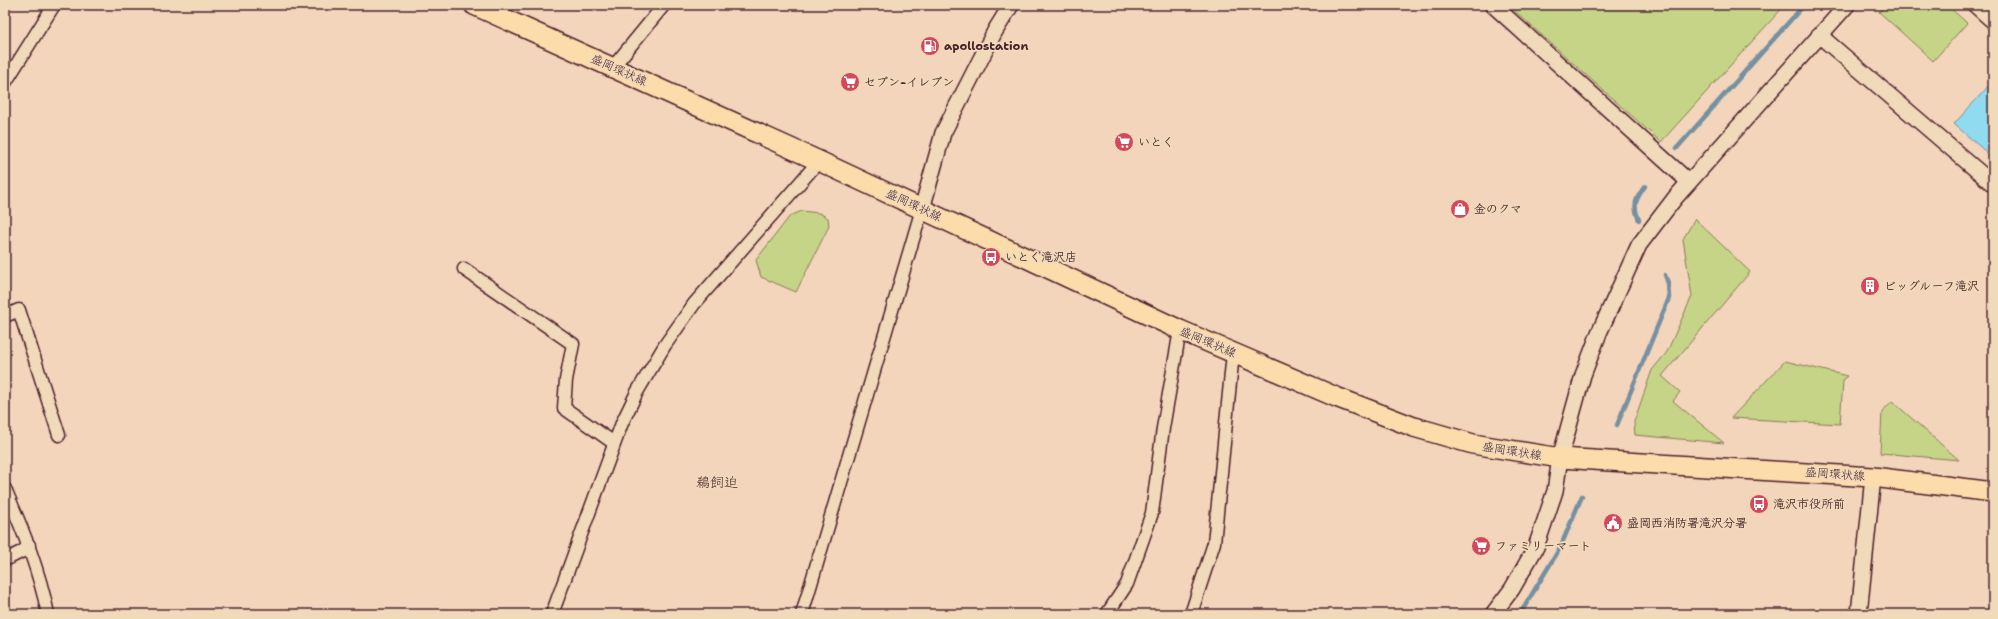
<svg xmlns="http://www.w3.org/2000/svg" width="1998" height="619" font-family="'Shantell Sans','Klee One',sans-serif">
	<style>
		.green { fill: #c6d487; stroke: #887a59 }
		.water { fill: #90dbf0; stroke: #7490a1 }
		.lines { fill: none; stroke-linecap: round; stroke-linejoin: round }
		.stream { stroke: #7490a1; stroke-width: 4.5 }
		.minor-casing { stroke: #4a1f2b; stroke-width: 15 }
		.tertiary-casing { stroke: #4a1f2b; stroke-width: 18 }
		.primary-casing { stroke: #4a1f2b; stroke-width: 22 }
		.minor { stroke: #f0dab9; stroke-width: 12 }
		.tertiary { stroke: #f0dab9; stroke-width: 15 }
		.primary { stroke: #fddcac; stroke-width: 19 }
		.labels { text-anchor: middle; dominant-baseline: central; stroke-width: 4; stroke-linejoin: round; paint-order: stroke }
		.poi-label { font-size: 12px; font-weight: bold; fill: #4a1f2b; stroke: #f0dab9; text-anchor: start }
		.street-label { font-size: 12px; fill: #4a1f2b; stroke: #f0dab9 }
		.quarter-label { font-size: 14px; fill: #4a1f2b; stroke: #f0dab9 }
	</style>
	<rect width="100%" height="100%" fill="#f3d5bb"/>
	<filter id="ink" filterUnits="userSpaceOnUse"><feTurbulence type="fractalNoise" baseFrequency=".025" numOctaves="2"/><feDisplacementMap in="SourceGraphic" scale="8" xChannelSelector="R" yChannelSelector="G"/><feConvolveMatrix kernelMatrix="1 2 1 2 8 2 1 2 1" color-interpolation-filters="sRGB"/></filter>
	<g filter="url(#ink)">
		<g class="green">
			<path d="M1508 5H1785L1661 142Z"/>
			<path d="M1885 5H1947L1967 23 1933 61 1879 12Z"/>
			<path d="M802 211 819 213 828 218 829 226 796 292 761 277 756 260 790 216Z"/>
			<path d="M1695 219 1750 272 1662 376 1680 392 1673 401 1724 443 1635 435 1634 422 1652 370 1667 352 1692 296 1683 239Z"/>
			<path d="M1785 361 1847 376 1843 381 1840 424 1731 418Z"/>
			<path d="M1892 401 1959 460 1880 453 1882 412Z"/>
		</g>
		<path class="water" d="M1993 81V158L1954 124Z"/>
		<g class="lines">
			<g class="stream">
				<path d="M1677 148 1804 5"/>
				<path d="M1639 220C1632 204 1636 199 1645 186"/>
				<path d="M1617 425 1669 298 1668 283 1665 275"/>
				<path d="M1520 614 1560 548 1582 496"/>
			</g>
			<g class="minor-casing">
				<g id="minor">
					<path d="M1973 5 1993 23"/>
					<path d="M613 67 664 5"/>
					<path d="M5 83 54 5"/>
					<path d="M464 269 573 344 566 380 564 408 614 443"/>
					<path d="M5 316 19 310 59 435"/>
					<path d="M5 489C23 530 39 570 48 614"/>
					<path d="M5 560 23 551 29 545"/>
					<path d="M552 614 622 423 637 392 665 345 694 304 819 161"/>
					<path d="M802 614 922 209"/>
					<path d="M1107 614 1127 584 1152 513 1163 428 1180 330"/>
					<path d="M1191 614 1214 543 1233 353"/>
				</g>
			</g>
			<g class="tertiary-casing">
				<g id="tertiary">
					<path d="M1493 5 1689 182"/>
					<path d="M1819 35 1993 184"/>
					<path d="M922 209 943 133 995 31 1011 5"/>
					<path d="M1493 614 1512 589 1536 547 1555 491 1560 458 1583 375 1599 333 1639 245 1675 198 1847 5"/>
					<path d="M1859 614 1873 477"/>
				</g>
			</g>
			<g class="primary-casing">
				<path id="primary" d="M474 5 819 161 1180 330 1336 397 1414 427 1473 444 1560 458 1873 477 1993 492"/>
			</g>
			<use href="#minor" class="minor"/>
			<use href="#tertiary" class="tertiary"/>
			<use href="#primary" class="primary"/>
		</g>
	</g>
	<defs>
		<g id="fuel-disc" transform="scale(1)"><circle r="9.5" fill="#d1495b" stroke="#f0dab9"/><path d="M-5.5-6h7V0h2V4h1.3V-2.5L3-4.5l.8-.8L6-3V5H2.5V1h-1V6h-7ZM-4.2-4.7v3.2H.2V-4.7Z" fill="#fff"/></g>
		<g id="supermarket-disc" transform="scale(1)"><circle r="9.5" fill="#d1495b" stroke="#f0dab9"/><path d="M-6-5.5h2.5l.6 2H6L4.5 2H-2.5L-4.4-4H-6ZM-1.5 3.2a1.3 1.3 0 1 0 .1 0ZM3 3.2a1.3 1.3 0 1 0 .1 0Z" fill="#fff"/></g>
		<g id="shop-disc" transform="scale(1)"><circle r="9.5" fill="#d1495b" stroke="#f0dab9"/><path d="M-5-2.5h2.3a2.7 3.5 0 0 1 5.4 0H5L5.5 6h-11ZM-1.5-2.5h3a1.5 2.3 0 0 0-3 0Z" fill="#fff"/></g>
		<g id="bus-disc" transform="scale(1)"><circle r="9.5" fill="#d1495b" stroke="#f0dab9"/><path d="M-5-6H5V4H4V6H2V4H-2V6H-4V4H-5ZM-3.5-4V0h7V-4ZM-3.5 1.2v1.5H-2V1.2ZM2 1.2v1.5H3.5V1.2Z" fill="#fff"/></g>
		<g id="building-disc" transform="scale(1)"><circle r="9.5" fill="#d1495b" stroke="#f0dab9"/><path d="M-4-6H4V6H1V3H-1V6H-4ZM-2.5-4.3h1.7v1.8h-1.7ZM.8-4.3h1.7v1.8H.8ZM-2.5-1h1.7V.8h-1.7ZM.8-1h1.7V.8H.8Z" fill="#fff"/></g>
		<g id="civic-disc" transform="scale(1)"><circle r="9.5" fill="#d1495b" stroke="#f0dab9"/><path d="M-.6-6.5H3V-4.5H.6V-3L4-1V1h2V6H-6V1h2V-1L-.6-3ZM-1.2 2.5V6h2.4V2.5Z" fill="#fff"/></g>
	</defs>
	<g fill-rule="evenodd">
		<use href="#fuel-disc" x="930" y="46"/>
		<use href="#supermarket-disc" x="850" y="82"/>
		<use href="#supermarket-disc" x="1124" y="142"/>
		<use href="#shop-disc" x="1460" y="209"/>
		<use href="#bus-disc" x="991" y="257"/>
		<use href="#building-disc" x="1870" y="286"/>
		<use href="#bus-disc" x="1759" y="504"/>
		<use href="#civic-disc" x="1613" y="523"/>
		<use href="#supermarket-disc" x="1481" y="546"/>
	</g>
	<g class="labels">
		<g class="poi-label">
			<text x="944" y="46">apollostation</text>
			<text x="864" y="82">セブン-イレブン</text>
			<text x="1138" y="142">いとく</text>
			<text x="1474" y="209">金のクマ</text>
			<text x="1005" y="257">いとく滝沢店</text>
			<text x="1884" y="286">ビッグルーフ滝沢</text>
			<text x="1773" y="504">滝沢市役所前</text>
			<text x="1627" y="523">盛岡西消防署滝沢分署</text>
			<text x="1495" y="546">ファミリーマート</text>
		</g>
		<g class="street-label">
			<text transform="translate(619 70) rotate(24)">盛岡環状線</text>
			<text transform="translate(914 205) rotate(25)">盛岡環状線</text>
			<text transform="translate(1208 342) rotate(23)">盛岡環状線</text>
			<text transform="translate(1512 451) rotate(9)">盛岡環状線</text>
			<text transform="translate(1835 474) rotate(4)">盛岡環状線</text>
		</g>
		<g class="quarter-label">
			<text x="717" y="482">鵜飼迫</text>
		</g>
	</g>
	<rect width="1998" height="619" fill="none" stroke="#f0dab9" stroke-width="20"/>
	<rect x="10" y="10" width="1978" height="599" fill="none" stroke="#4a1f2b" stroke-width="1.5" filter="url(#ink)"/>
</svg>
